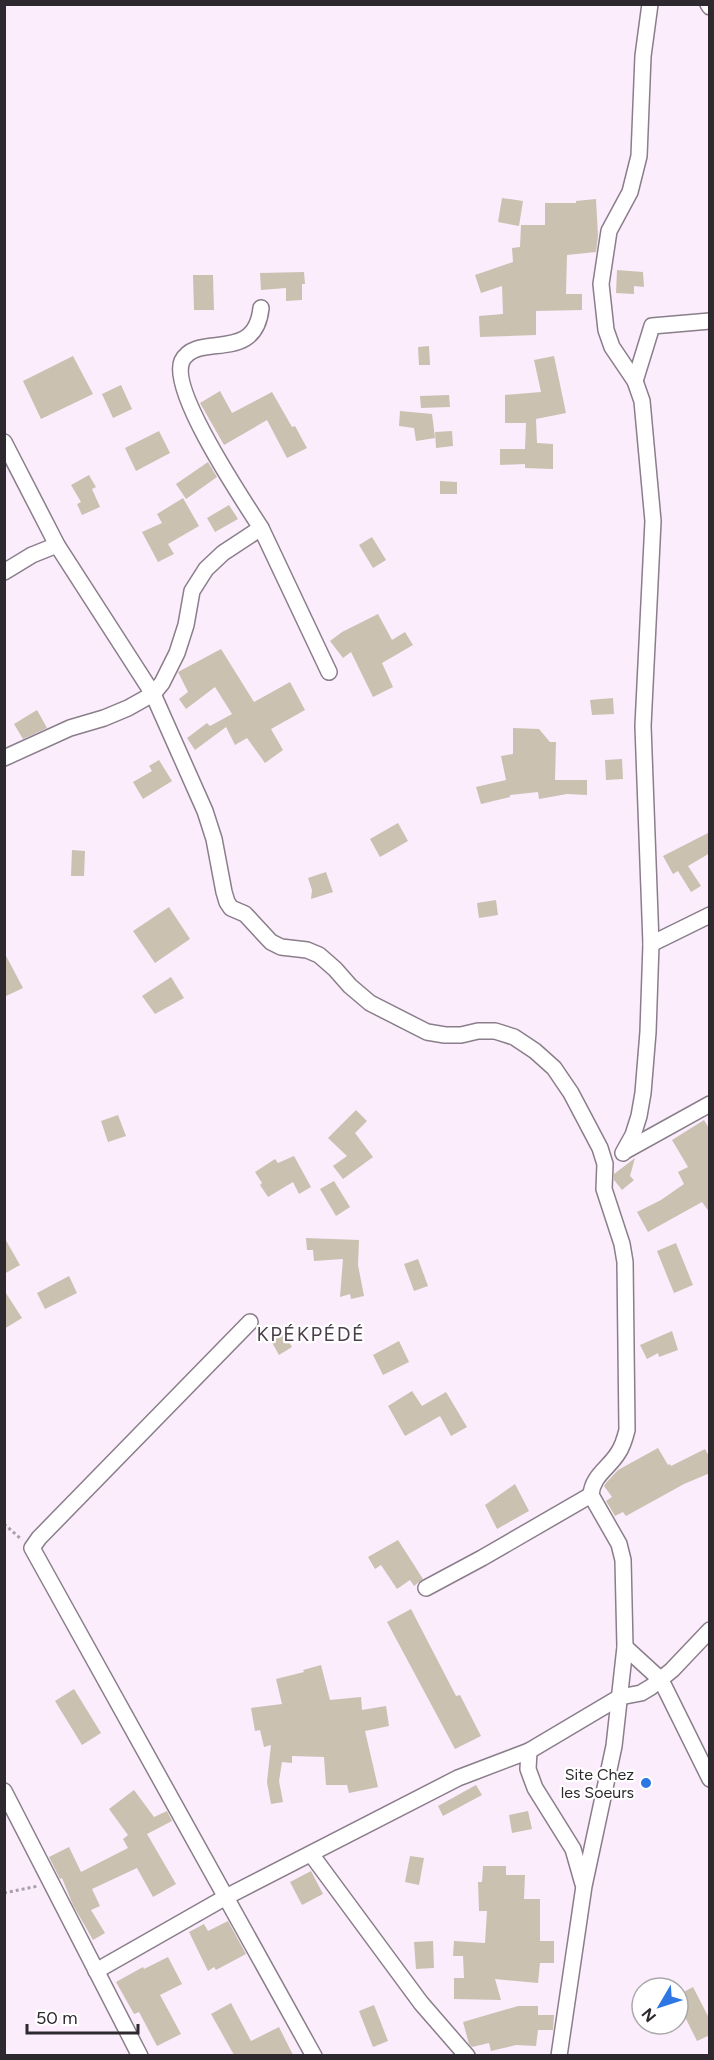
<svg xmlns="http://www.w3.org/2000/svg" width="714" height="2060" font-family="Figtree,sans-serif">
	<style>
		.building { fill: #cbc1b1 }
		.lines { fill: none; stroke-linecap: round; stroke-linejoin: round }
		.minor-casing { stroke: #8a7e8b; stroke-width: 18 }
		.path { stroke: #aaa0ab; stroke-width: 3; stroke-dasharray: 3 3; stroke-linecap: butt }
		.minor { stroke: #fff; stroke-width: 15 }
		.poi-dot { fill: #2e76e3; stroke: #fff; stroke-width: 2 }
		.labels { text-anchor: middle; dominant-baseline: central; stroke-width: 4.5; stroke-linejoin: round; paint-order: stroke }
		.poi-label { font-size: 16px; fill: #2e292e; stroke: #fff; text-anchor: end }
		.quarter-label { font-size: 20px; letter-spacing: 1.5px; fill: #4a3f4b; stroke: #fff }
	</style>
	<rect width="100%" height="100%" fill="#fbedfc"/>
	<g class="building">
		<path d="M502 198 523 201 519 226 498 222Z"/>
		<path d="M596 199 598 236 596 252 567 255 566 294H582V310L536 311V335L480 337 479 316 503 314 502 286 481 293 475 275 513 262 512 248 520 247 521 225H545V203H576V201Z"/>
		<path d="M617 270 643 272 644 287 634 286V294L616 293Z"/>
		<path d="M304 272 305 284H302V300L286 301V288L261 290 260 273Z"/>
		<path d="M193 275H213L214 310H194Z"/>
		<path d="M429 346 430 365H419L418 347Z"/>
		<path d="M73 356 93 394 41 419 23 381Z"/>
		<path d="M554 356 566 413 536 419 537 443 553 444V469L525 468V464L500 465V449H525L526 423H505V395L541 392 534 360Z"/>
		<path d="M121 385 132 409 113 418 102 394Z"/>
		<path d="M220 391 232 413 272 392 292 427 295 426 307 448 287 458 267 420 224 445 200 403Z"/>
		<path d="M449 395 450 407 421 408 420 396Z"/>
		<path d="M400 411 432 414 435 438 416 441 414 428 399 426Z"/>
		<path d="M159 431 170 453 136 471 125 448Z"/>
		<path d="M452 431 453 446 436 448 435 432Z"/>
		<path d="M208 462 217 477 186 499 176 484Z"/>
		<path d="M89 475 96 487 92 489 100 507 82 515 77 504 81 502 71 485Z"/>
		<path d="M440 481 457 482V494H440Z"/>
		<path d="M183 498 199 526 168 544 174 554 158 562 142 532 162 523 157 514Z"/>
		<path d="M229 505 238 519 215 532 207 518Z"/>
		<path d="M372 537 386 560 373 568 359 545Z"/>
		<path d="M378 614 392 640 405 632 413 645 382 663 393 687 373 697 351 652 343 658 330 641 342 632Z"/>
		<path d="M221 649 254 702 290 682 305 710 271 729 283 750 265 763 247 738 235 745 226 727 195 750 187 738 207 723 210 726 232 714 215 687 186 709 179 699 188 692 178 672Z"/>
		<path d="M613 698 614 714 592 715 590 700Z"/>
		<path d="M37 710 47 728 23 739 14 724Z"/>
		<path d="M513 728 539 729 550 742H556L555 780H587V795L567 794 539 799 538 792 510 795V797L481 804 476 787 506 780 501 756 513 754Z"/>
		<path d="M622 759 623 779 606 780 605 760Z"/>
		<path d="M159 760 172 781 143 799 133 782 152 771 149 766Z"/>
		<path d="M398 823 408 841 380 857 370 839Z"/>
		<path d="M710 832V853L688 866 701 886 691 892 678 871 673 874 663 856Z"/>
		<path d="M72 850 85 851 84 876H71Z"/>
		<path d="M326 872 333 892 311 899 312 890 308 878Z"/>
		<path d="M496 900 498 915 479 918 477 903Z"/>
		<path d="M169 907 190 939 155 963 133 931Z"/>
		<path d="M4 952 23 988 4 997Z"/>
		<path d="M171 977 184 998 155 1014 142 996Z"/>
		<path d="M356 1110 367 1121 355 1133 373 1157 343 1179 333 1166 347 1156 328 1138Z"/>
		<path d="M118 1115 126 1136 108 1142 101 1121Z"/>
		<path d="M704 1120 710 1130V1213L702 1202 648 1232 637 1212 661 1200 684 1184 678 1172 688 1167 672 1140Z"/>
		<path d="M294 1156 311 1187 299 1194 293 1182 268 1197 260 1185 262 1183 255 1172 275 1159 278 1163Z"/>
		<path d="M635 1158 630 1176 634 1180 622 1190 614 1180V1174Z"/>
		<path d="M334 1181 350 1207 336 1216 320 1189Z"/>
		<path d="M4 1237 20 1265 4 1274Z"/>
		<path d="M306 1238 359 1240 358 1265 364 1296 351 1299 350 1294 340 1297 343 1259 314 1261 313 1250H307Z"/>
		<path d="M676 1243 693 1285 674 1293 657 1251Z"/>
		<path d="M418 1259 428 1286 414 1291 404 1264Z"/>
		<path d="M69 1276 77 1293 45 1309 37 1293Z"/>
		<path d="M4 1290 22 1318 4 1329Z"/>
		<path d="M672 1331 678 1350 659 1357 658 1353 647 1359 640 1345Z"/>
		<path d="M283 1332 292 1347 279 1355 270 1339Z"/>
		<path d="M399 1341 409 1362 383 1375 373 1355Z"/>
		<path d="M412 1391 422 1406 446 1392 467 1427 451 1436 440 1416 405 1436 388 1406Z"/>
		<path d="M658 1448 668 1465 670 1464 671 1466 705 1449 710 1458V1473L684 1484 626 1516 623 1512 615 1516 606 1501 612 1497 604 1486 606 1483 618 1470Z"/>
		<path d="M515 1484 529 1511 497 1529 485 1505Z"/>
		<path d="M398 1540 423 1579 414 1586 410 1580 397 1589 381 1565 375 1569 368 1557Z"/>
		<path d="M411 1609 456 1696 460 1695 481 1736 455 1749 387 1622Z"/>
		<path d="M321 1665 330 1700 361 1697 362 1710 386 1706 389 1726 365 1731 378 1787 349 1793 347 1785H326L324 1757 292 1756V1763L282 1762 279 1781 283 1802 271 1804 267 1782 271 1745 264 1747 260 1730 255 1731 251 1708 282 1704 276 1679 304 1672 303 1670Z"/>
		<path d="M74 1689 101 1733 82 1745 55 1701Z"/>
		<path d="M476 1785 482 1795 443 1816 438 1806Z"/>
		<path d="M134 1790 154 1817 167 1811 172 1821 147 1834 176 1884 153 1897 137 1868 92 1889 100 1906 91 1910 105 1933 93 1940 73 1905 62 1878 60 1879 49 1857 69 1847 81 1872 128 1848 123 1839 128 1835 109 1809Z"/>
		<path d="M528 1811 532 1829 512 1833 509 1815Z"/>
		<path d="M410 1856 424 1858 419 1885 405 1882Z"/>
		<path d="M483 1866H506V1875H525L524 1899H540V1941H554V1963H540L538 1983 495 1979 501 2000 454 1999V1978H464L463 1956H453L454 1941 485 1943 487 1911H479L478 1882H482Z"/>
		<path d="M311 1871 323 1894 302 1905 290 1882Z"/>
		<path d="M228 1921 246 1954 216 1970 214 1967 208 1971 189 1932 204 1924 208 1931Z"/>
		<path d="M433 1941 434 1968 416 1969 414 1942Z"/>
		<path d="M168 1957 182 1984 160 1995 181 2034 157 2046 139 2012 134 2014 116 1982 143 1967 144 1969Z"/>
		<path d="M693 1987 710 2020V2035L697 2041 678 2003V1995Z"/>
		<path d="M231 2003 251 2041 279 2027 293 2055H234L211 2014Z"/>
		<path d="M374 2005 388 2041 373 2047 359 2011Z"/>
		<path d="M518 2006H538V2015H554L553 2030H538L536 2046 516 2045 491 2051 489 2043 472 2047 469 2044 463 2022Z"/>
	</g>
	<g class="lines">
		<g class="minor-casing">
			<g id="minor">
				<path d="M708 4 710 7"/>
				<path d="M261 308C255 365 197 331 182 361 169 390 243 500 261 528"/>
				<path d="M635 381 652 326 710 321"/>
				<path d="M4 442 57 545 153 694 205 811 214 839 224 892 227 902 231 908 245 914 271 942 281 947 307 950 319 955 335 969 350 986 370 1003 427 1032 445 1035H461L478 1031H495L514 1037 535 1051 554 1068 571 1093 600 1148 605 1164 604 1189 622 1244 625 1262 627 1430C625 1438 623 1446 618 1453 609 1468 592 1476 591 1495L619 1544 623 1560 625 1647 614 1746 584 1886 559 2056"/>
				<path d="M4 572 32 555 57 545"/>
				<path d="M4 758 70 728 104 718 128 708 153 694 162 683 177 653 186 625 192 591 206 569 223 553 261 528 329 672"/>
				<path d="M651 944 710 915"/>
				<path d="M625 1151 710 1104"/>
				<path d="M623 1153 633 1135 639 1116 643 1093 648 1032 651 944 643 726 653 521 642 401 635 381 612 347 606 330 601 284 609 231 630 192 639 156 643 56 650 4"/>
				<path d="M250 1322 39 1538 32 1548 314 2056"/>
				<path d="M426 1588 482 1558 591 1495"/>
				<path d="M625 1647 661 1680 710 1779"/>
				<path d="M529 1751 528 1769 535 1788 573 1849 583 1884"/>
				<path d="M4 1791 140 2056"/>
				<path d="M311 1854 421 2003 467 2056"/>
				<path d="M96 1971 226 1897 458 1778 529 1751 620 1697 641 1693 651 1687 672 1670 710 1630"/>
			</g>
		</g>
		<g class="path">
			<path d="M4 1524 22 1540"/>
			<path d="M4 1893 38 1886"/>
		</g>
		<use href="#minor" class="minor"/>
	</g>
	<circle class="poi-dot" cx="646" cy="1783" r="6"/>
	<g class="labels">
		<g class="poi-label">
			<text x="634" y="1774">Site Chez<tspan x="634" dy="18">les Soeurs</tspan></text>
		</g>
		<g class="quarter-label">
			<text x="311" y="1334">KPÉKPÉDÉ</text>
		</g>
	</g>
	<rect width="714" height="2060" fill="none" stroke="#2e292e" stroke-width="12"/>
	<g transform="translate(660 2006) rotate(231)"><circle r="28" fill="#ffffff" stroke="#aba9ab" stroke-width="1.5"/>
	<path d="M0-4.5L10 22L0 15L-10 22Z" fill="#2e76e3"/>
	<text y="-9" font-size="16" font-weight="bold" text-anchor="middle" fill="#2e292e">N</text>
	</g>
	<path d="M27 2024v9h111v-9" fill="none" stroke="#2e292e" stroke-width="3"/>
	<text x="36" y="2024" font-size="18" fill="#2e292e" stroke="#ffffff" stroke-width="4.5" paint-order="stroke">50 m</text>
</svg>
